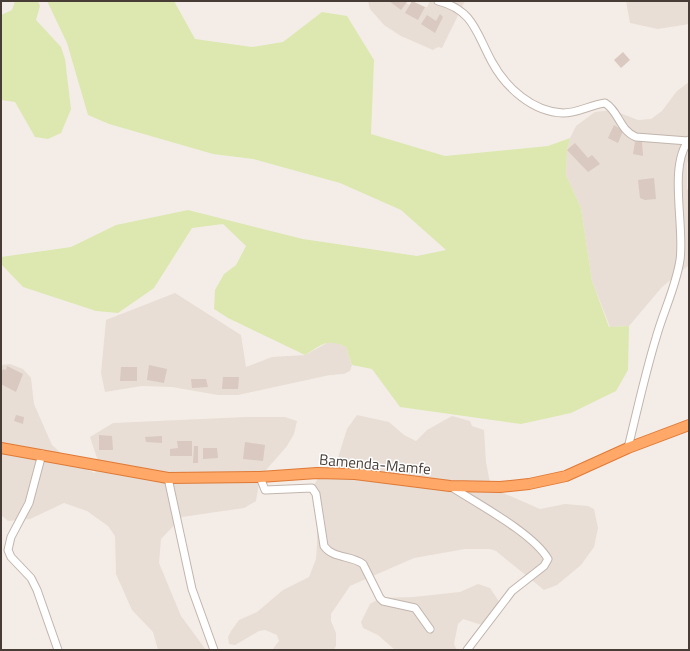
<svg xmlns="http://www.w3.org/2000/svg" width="690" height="651" font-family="'Titillium Web',sans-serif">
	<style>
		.residential { fill: #e8ded5 }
		.green { fill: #dce8b0 }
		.building { fill: #d9c9c0 }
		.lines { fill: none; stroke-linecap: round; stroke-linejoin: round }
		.minor-casing { stroke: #c2b5ad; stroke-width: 9 }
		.highway-casing { stroke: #df7936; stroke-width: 12 }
		.minor { stroke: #fff; stroke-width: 7 }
		.highway { stroke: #ffa867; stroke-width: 10 }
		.labels { text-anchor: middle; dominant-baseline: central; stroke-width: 3; stroke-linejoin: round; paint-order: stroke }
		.street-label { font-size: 15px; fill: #473c36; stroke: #fff }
	</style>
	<rect width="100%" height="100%" fill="#f4ede7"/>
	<g class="residential">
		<path d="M368 1H402L412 6 427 7 430 1H465L442 48 438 47 433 50 401 36 384 25 370 9Z"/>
		<path d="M626 1H689V24L658 29 630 23Z"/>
		<path d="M689 82V160L687 163V188L689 193V265L662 287 629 326 610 327 592 281 581 208 566 175 567 150 570 138 576 126 595 112 612 110 638 120 651 119 662 111 677 91Z"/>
		<path d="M175 293 241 335 246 367 272 357 305 355 327 343 334 342 346 347 352 365 350 371 344 374 330 375 238 395H218L172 387 142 386 105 392 101 373 106 320Z"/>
		<path d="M10 364 23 369 31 378 34 404 52 445 72 463 95 473 98 461 90 437 113 423 246 417H285L297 421 294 434 287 446 260 477 256 501 244 508 182 517 161 539 159 563 181 616 206 650H158L153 632 132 610 116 574 115 536 108 526 87 511 64 503 30 519 8 521 1 515V365Z"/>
		<path d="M357 415 389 422 404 435 416 441 427 430 452 416 470 421 472 426 484 430 486 462 490 483 494 489 540 509 565 504 588 506 594 509 598 528 594 547 581 565 557 585 544 590 496 551 490 549H465L414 558 350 586 331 614V621L336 633V646L334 650H272L279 641 277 635 265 630 259 631 235 645 229 644 228 637 231 631 239 620 257 612 283 590 309 577 316 559 317 545V506L312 488 319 477 336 464 347 429Z"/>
		<path d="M478 584 490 588 498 600 500 608 495 621 489 625H482L463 619 458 624 454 644 457 650H395L378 635 363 628 361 622 370 604 380 598 413 597 460 592Z"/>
	</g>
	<g class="green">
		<path d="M15 1H38L40 6 36 20 61 47 65 59 71 109 61 133 48 139 35 137 15 102 1 100V15L12 10Z"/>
		<path d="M47 1H174L195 39 252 47 283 42 322 12 347 16 374 60 371 134 445 156 548 146 570 138 567 150 566 175 581 208 592 281 609 327 629 326 628 370 616 391 571 413 521 424 400 407 372 369 352 365 346 347C326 338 322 345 305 355L228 318 214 309 215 290 224 274 236 265 246 246 223 224 192 228 154 288 118 313 96 311 23 287 1 264V257L71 247 116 225 188 210 303 239 417 256 446 250 401 210 340 183 253 159 213 154 109 124 88 115 67 43Z"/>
	</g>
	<g class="building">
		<path d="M389 1H406L407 2 401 10Z"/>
		<path d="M412 1 425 7 418 20 405 13Z"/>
		<path d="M440 14 443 17 435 33 421 24 427 15 436 21Z"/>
		<path d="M623 52 630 60 621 68 614 60Z"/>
		<path d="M614 125 623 131 618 143 608 138Z"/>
		<path d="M642 141 643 156 633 154 635 142Z"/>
		<path d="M575 143 588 158 592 155 600 164 588 172 567 150Z"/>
		<path d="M654 178 656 199 645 200 640 198 638 180Z"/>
		<path d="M149 365 167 369 164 383 147 380Z"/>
		<path d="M7 366 23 374 16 392 1 384V374L3 369 6 370Z"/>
		<path d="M121 367H137V381H120Z"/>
		<path d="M223 377H239L238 389H222Z"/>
		<path d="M191 379H206L208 387 192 388Z"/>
		<path d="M16 415 24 417 23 424 14 421Z"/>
		<path d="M99 435 112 436 113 450H99Z"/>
		<path d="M162 436V443L146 442 145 437Z"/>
		<path d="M177 441H192V456H170V449L178 448Z"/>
		<path d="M245 442 265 445 263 461 243 459Z"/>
		<path d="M194 446H198V463H193Z"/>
		<path d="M203 448H217L218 458 203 459Z"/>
	</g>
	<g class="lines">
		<g class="minor-casing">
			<g id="minor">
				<path d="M438 1C474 10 476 33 492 62 506 88 533 112 563 113 578 113 590 105 605 103 619 111 619 130 636 137L688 141"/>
				<path d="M628 448C637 411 645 374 656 338 663 312 676 287 680 260 685 227 668 166 689 140"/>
				<path d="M42 454 29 503 11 537 8 550 11 557 31 578 37 590 58 650"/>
				<path d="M260 477 265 490 312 488 316 494 324 546C333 559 351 555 363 564L380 598 383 601 415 608 430 629"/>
				<path d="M168 478 192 589 214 650"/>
				<path d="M450 486C476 503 533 533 548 559L544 566 512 591 467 650"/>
			</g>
		</g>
		<g class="highway-casing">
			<path id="highway" d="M1 448 168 478 260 477 317 473 355 474 450 486 500 487 529 484 566 476 628 448 689 425"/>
		</g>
		<use href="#minor" class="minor"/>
		<use href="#highway" class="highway"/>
	</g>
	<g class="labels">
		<g class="street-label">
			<text transform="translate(375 464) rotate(5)">Bamenda-Mamfe</text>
		</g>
	</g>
	<rect width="690" height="651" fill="none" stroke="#473c36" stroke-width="4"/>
</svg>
